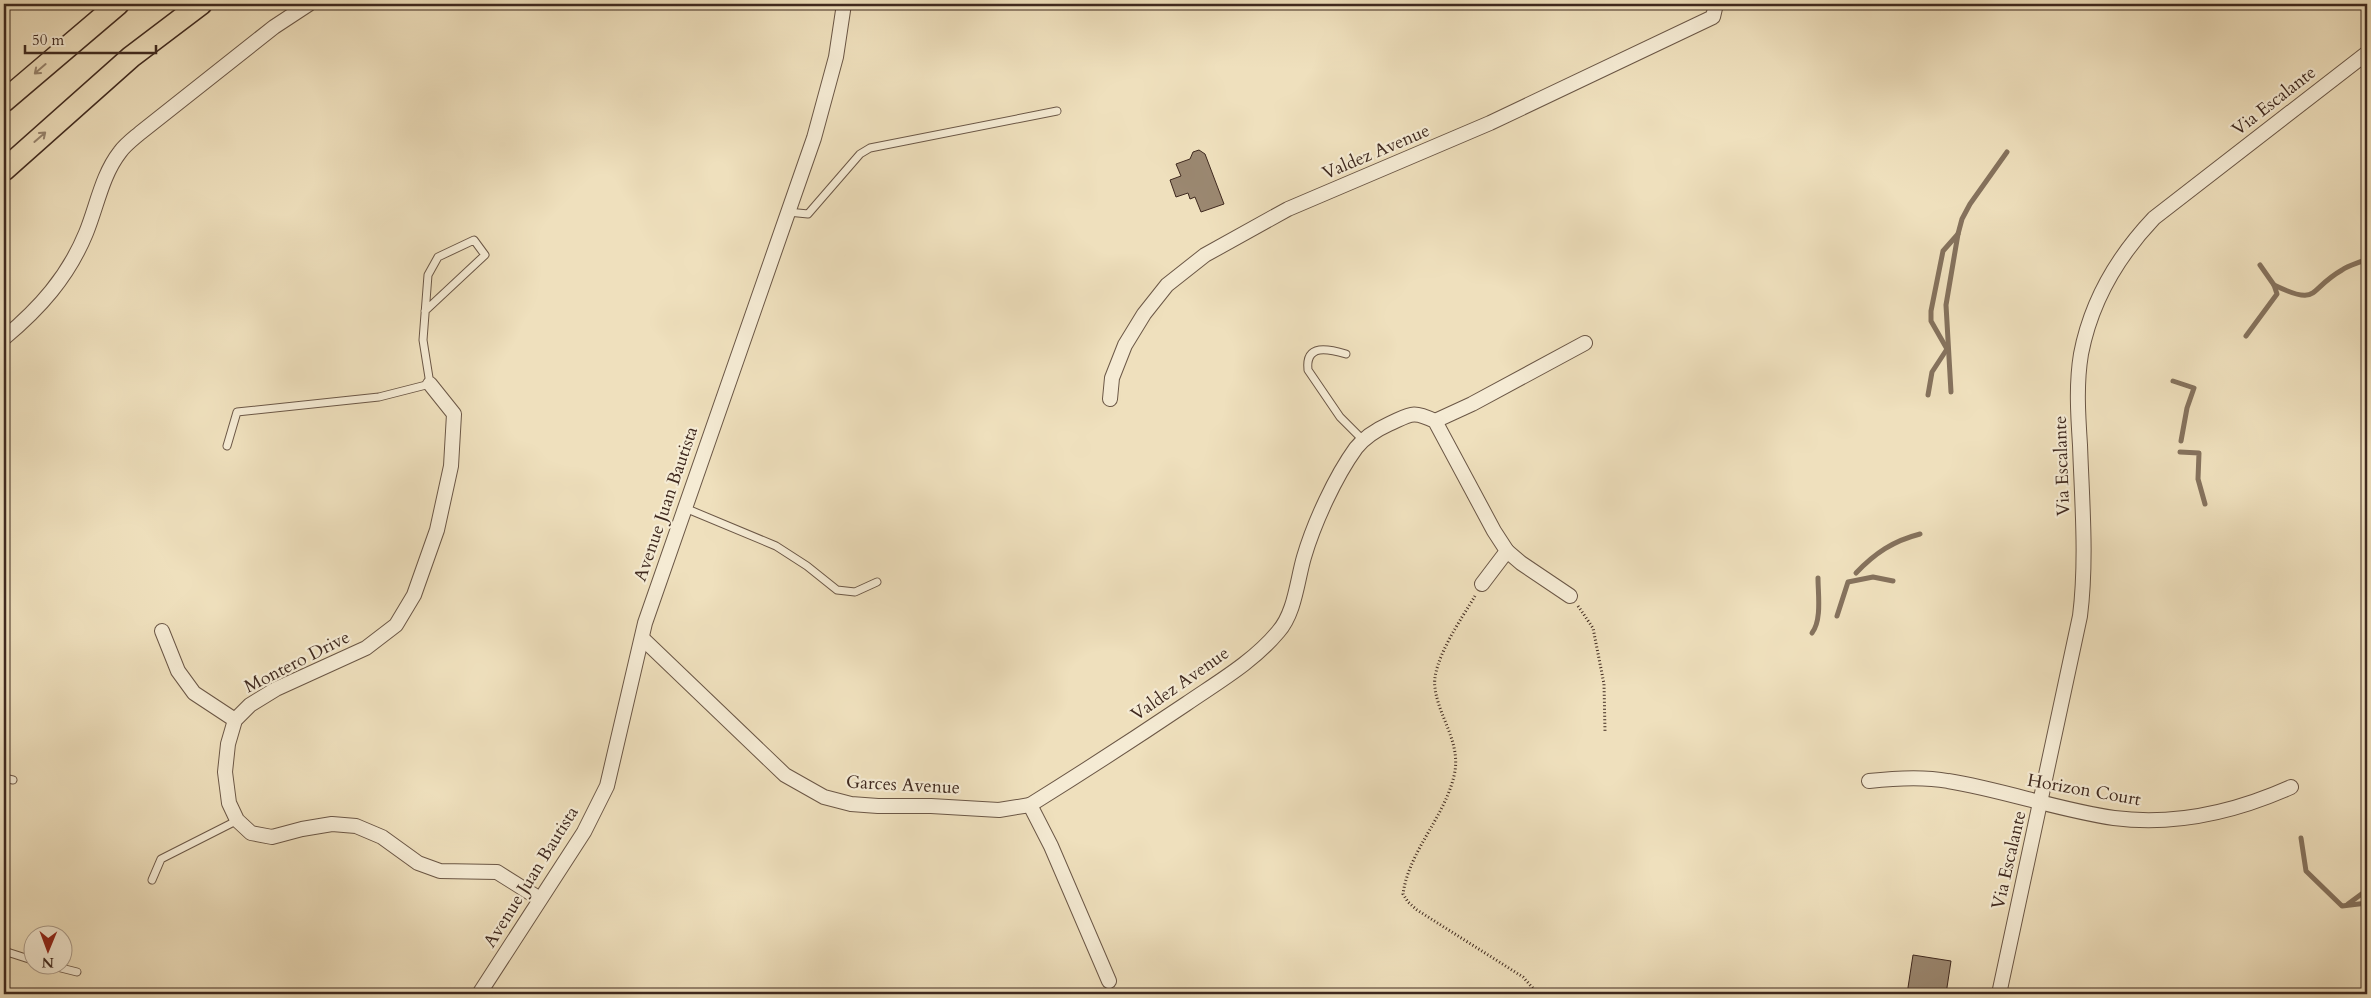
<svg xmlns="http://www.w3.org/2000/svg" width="2371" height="998" font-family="Cardo,serif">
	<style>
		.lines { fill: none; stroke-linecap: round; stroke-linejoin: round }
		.stream { stroke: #85725d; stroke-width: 5 }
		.building { fill: #9b8871; stroke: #3f291f }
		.service-casing { stroke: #6b5746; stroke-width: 9 }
		.minor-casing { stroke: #6b5746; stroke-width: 16 }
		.primary-casing { stroke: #3f291f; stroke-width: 24 }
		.path { stroke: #3f291f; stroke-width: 3; stroke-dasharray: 1 2.5; stroke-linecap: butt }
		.service { stroke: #f5ebd4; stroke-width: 7 }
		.minor { stroke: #f5ebd4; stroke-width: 14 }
		.primary { stroke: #efe0bd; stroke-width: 21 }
		.oneway { stroke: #97846e }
		.labels { text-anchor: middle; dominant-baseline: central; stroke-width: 4.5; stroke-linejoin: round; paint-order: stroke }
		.street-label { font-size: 18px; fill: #3f291f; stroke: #f5ebd4 }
	</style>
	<rect width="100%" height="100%" fill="#efe0bd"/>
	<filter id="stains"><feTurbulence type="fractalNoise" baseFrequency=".004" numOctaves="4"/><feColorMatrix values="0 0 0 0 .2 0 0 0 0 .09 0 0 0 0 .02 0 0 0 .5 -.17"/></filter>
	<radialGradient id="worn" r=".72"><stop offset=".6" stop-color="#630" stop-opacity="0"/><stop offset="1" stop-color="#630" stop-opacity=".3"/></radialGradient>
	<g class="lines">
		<g class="stream">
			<path d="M2274 285C2320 307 2307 290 2342 270 2349 265 2359 263 2367 259"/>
			<path d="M2246 336 2277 294 2274 285 2260 265"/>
			<path d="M2173 381 2194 388 2187 408 2181 441"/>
			<path d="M1951 392 1946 305 1958 234 1962 219 1970 204 2007 152"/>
			<path d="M1928 395 1932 372 1947 349 1931 321V311L1943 251 1958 234"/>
			<path d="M2180 452 2199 453 2198 479 2205 504"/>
			<path d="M1856 573C1875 553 1893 541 1920 534"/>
			<path d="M1837 616 1848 582 1873 577 1893 581"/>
			<path d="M1812 633C1822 620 1818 594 1818 578"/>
			<path d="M2301 838 2306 871 2342 906 2367 903"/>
			<path d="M2348 904 2367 890"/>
		</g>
	</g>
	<g class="building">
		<path d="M1199 150 1205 154 1224 204 1201 212 1195 197 1190 199 1188 193 1176 197 1170 180 1181 176 1176 164 1190 159 1193 152Z"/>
		<path d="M1913 955 1951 961 1946 994H1907Z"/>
	</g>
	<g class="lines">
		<g class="service-casing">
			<g id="service">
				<path d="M788 212 808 214 860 154 870 148 1057 111"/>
				<path d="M1346 354C1329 349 1305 343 1308 370L1340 417 1364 441"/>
				<path d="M227 446 237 412 379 397 430 384 423 340 428 275 438 257 474 240 485 255 425 311"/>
				<path d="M685 508 776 546 807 566 837 590 855 592 877 582"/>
				<path d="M4 778 13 780"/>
				<path d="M152 880 161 859 238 820"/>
				<path d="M4 951 32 960"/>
				<path d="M53 966 77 972"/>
			</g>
		</g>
		<g class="minor-casing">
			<g id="minor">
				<path d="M4 338C39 309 68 277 86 233 97 206 102 175 120 152 125 145 133 139 140 133L274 27 309 4"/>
				<path d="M430 384 454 414 451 466 437 530 414 595 396 625 366 648 276 689 250 705 235 720 228 744 225 772 229 803 237 820 251 833 272 837 302 829 332 824 356 826 382 837 418 863 440 871 497 872 540 899"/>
				<path d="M1110 399 1112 378 1125 345 1144 314 1167 285 1205 255 1288 209 1490 123 1713 17 1716 4"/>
				<path d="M1435 421 1472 404 1585 343"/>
				<path d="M1507 551 1521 563 1570 596"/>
				<path d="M162 631 178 671 194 693 235 720"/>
				<path d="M642 638 785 775 824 797 851 804 878 806H931L999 810 1030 805 1051 846 1109 981"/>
				<path d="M1869 781C1895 778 1922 776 1948 781 2004 790 2058 810 2114 818 2176 826 2235 812 2291 787"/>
				<path d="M1030 805C1083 772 1134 739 1186 704 1218 682 1253 662 1278 632 1295 613 1297 581 1304 557 1314 523 1335 477 1356 448 1364 438 1378 429 1389 424 1411 414 1412 410 1435 421L1494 531 1507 551 1482 584"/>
				<path d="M479 994 584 832 607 786 645 623 814 138 836 57 844 4"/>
				<path d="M1999 994 2080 616C2087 560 2082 502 2080 445 2078 415 2076 384 2081 354 2091 302 2118 256 2154 218L2367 53"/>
			</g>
		</g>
		<g class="primary-casing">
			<g id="primary">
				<path d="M4 101 118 4"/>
				<path d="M4 170 131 57 201 4"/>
			</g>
		</g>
		<g class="path">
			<path d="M1475 596C1462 618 1431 662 1435 688 1439 719 1462 743 1454 776 1444 818 1409 851 1403 894L1408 902 1417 910 1523 977 1538 994"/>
			<path d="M1578 606 1593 628 1604 684 1605 731"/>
		</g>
		<use href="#service" class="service"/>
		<use href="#minor" class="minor"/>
		<use href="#primary" class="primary"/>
	</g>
	<defs><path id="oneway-shaft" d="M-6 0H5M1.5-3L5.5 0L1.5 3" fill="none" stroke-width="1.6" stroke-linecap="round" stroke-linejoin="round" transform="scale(1.25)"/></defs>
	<g class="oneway">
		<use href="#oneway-shaft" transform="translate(40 69) rotate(139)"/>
		<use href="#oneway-shaft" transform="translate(40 137) rotate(-41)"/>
	</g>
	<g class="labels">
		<g class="street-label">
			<text transform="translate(2274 101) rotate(-38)">Via Escalante</text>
			<text transform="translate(1376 152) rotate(-23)">Valdez Avenue</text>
			<text transform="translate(2062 466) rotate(-92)">Via Escalante</text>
			<text transform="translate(666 504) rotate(-71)">Avenue Juan Bautista</text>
			<text transform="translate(297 662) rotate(-27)">Montero Drive</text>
			<text transform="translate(1180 684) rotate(-35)">Valdez Avenue</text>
			<text transform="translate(903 785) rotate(3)">Garces Avenue</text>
			<text transform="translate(2084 790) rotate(10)">Horizon Court</text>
			<text transform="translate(2009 860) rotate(-77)">Via Escalante</text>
			<text transform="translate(531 877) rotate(-58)">Avenue Juan Bautista</text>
		</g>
	</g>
	<rect width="2371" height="998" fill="none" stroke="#efe0bd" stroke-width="20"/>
	<rect x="5" y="5" width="2361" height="988" fill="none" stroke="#3f291f" stroke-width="2.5"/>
	<rect x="10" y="10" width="2351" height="978" fill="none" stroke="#3f291f"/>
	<g transform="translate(48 950) rotate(181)"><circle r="24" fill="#f5ebd4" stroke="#ac9d8c"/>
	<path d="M0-4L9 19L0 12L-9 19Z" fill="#8f2418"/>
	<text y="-8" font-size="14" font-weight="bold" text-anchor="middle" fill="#3f291f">N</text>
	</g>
	<path d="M25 45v8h131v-8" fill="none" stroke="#3f291f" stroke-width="2.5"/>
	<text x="32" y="45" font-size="15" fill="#3f291f" stroke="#f5ebd4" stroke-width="4" paint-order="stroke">50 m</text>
	<rect width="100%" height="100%" filter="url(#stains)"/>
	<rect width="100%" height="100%" fill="url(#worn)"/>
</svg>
